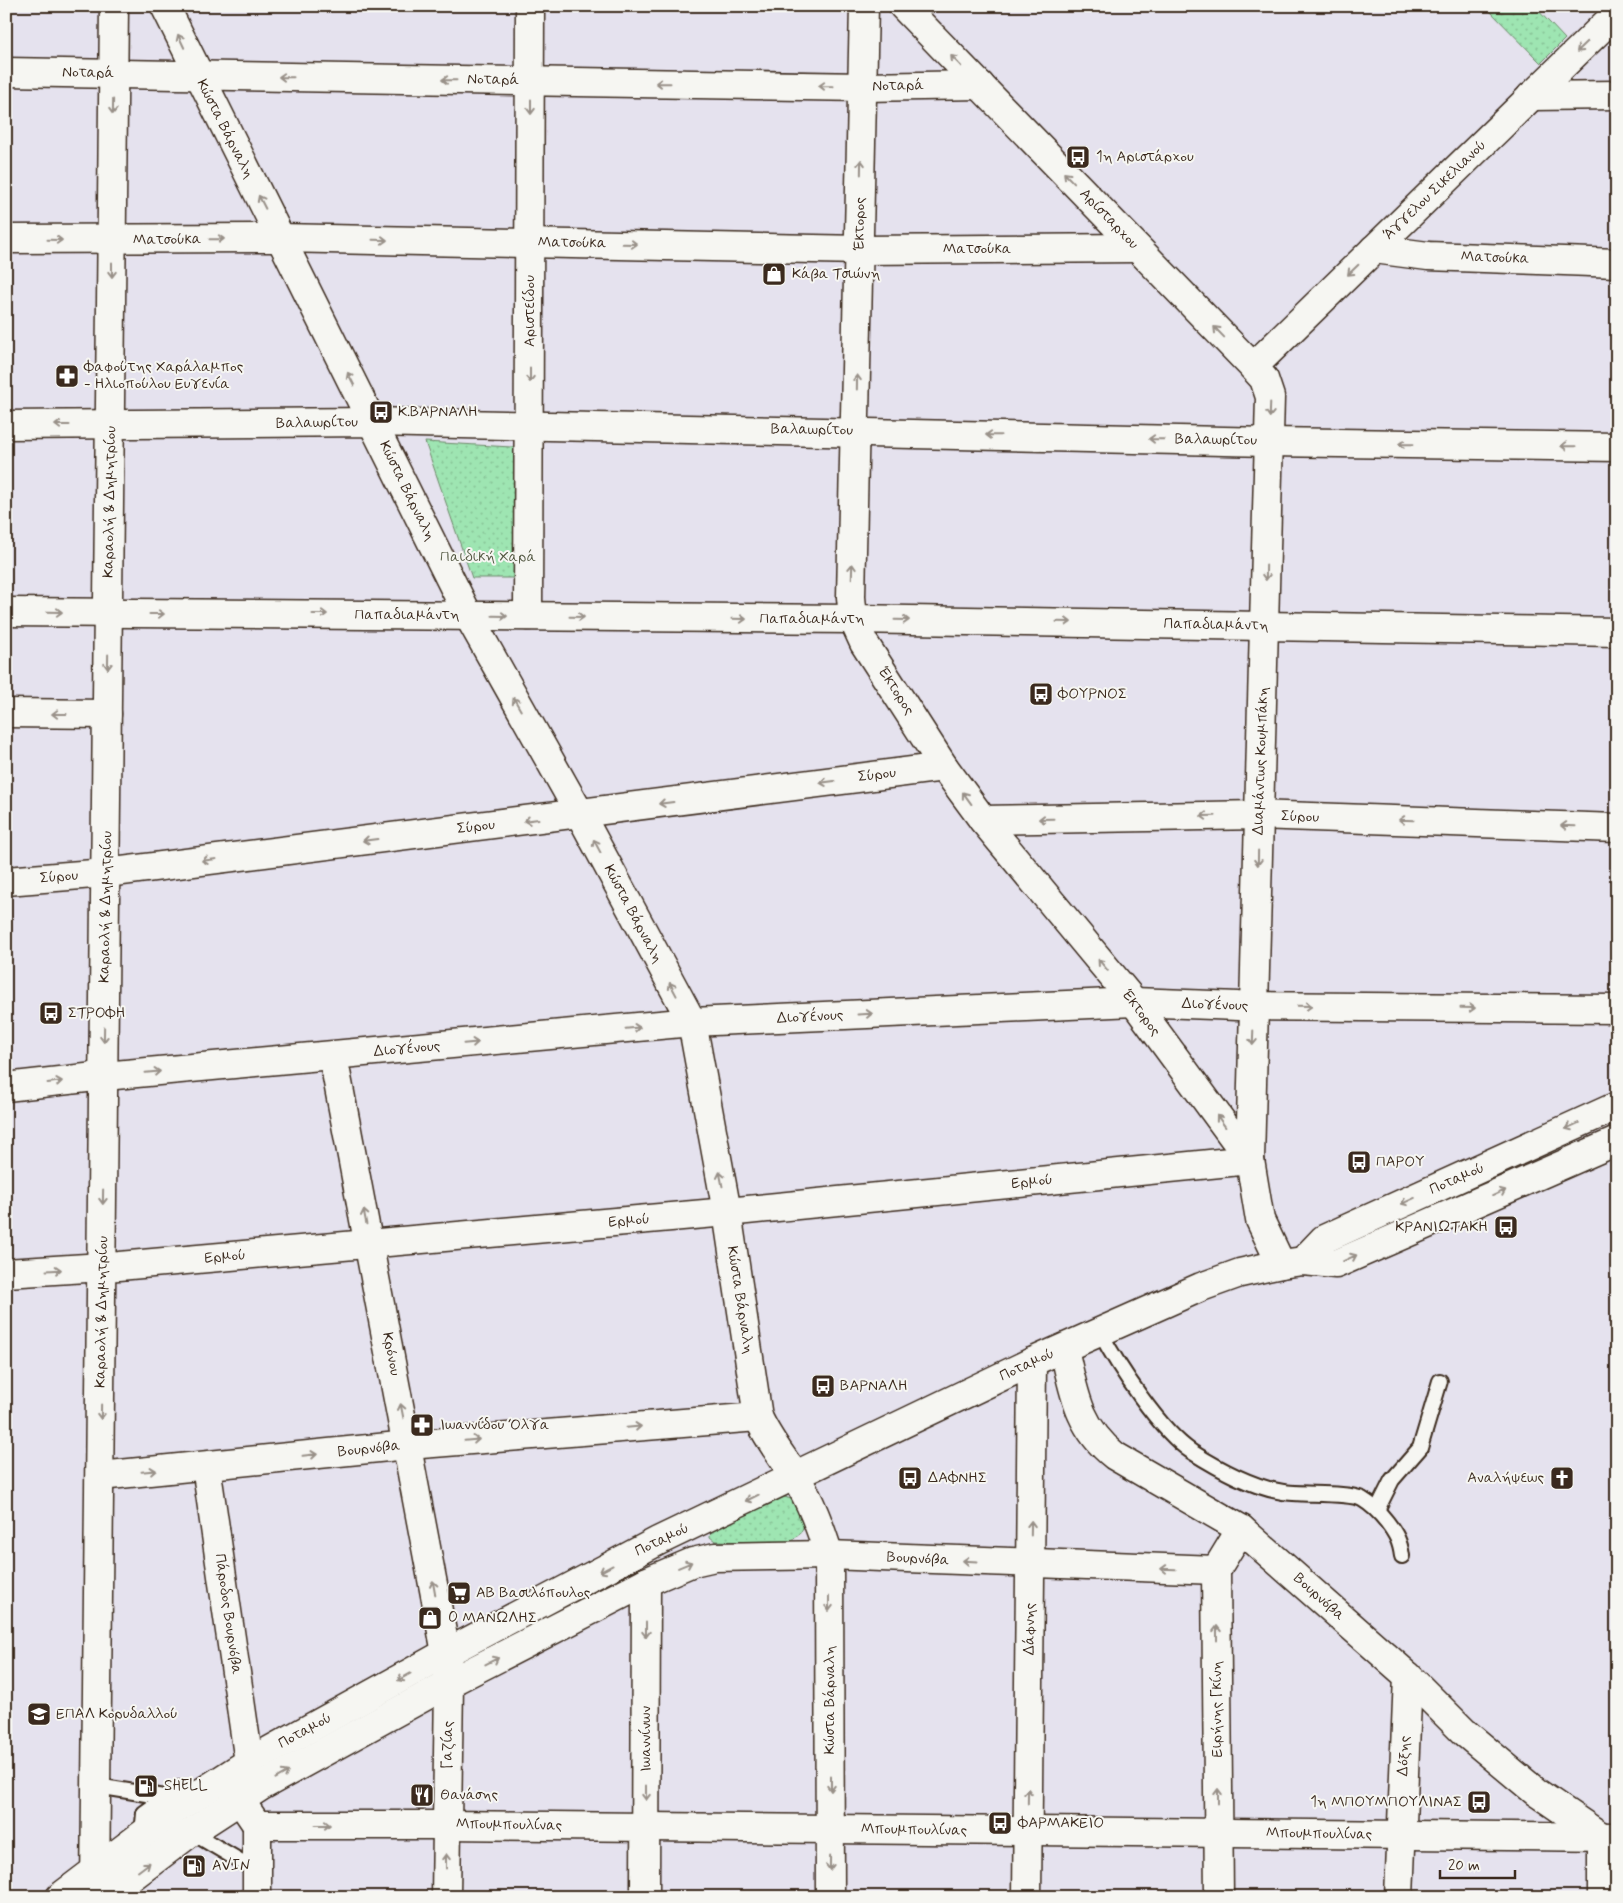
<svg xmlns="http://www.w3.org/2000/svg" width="1623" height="1903" font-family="Mynerve,sans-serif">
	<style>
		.grass { fill: url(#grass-dots); stroke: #6c8868 }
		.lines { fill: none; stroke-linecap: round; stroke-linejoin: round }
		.lane-casing { stroke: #3b2a1e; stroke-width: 18 }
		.street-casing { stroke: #3b2a1e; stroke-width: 31 }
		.secondary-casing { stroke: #3b2a1e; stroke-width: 31 }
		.lane { stroke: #f6f6f2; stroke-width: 14 }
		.street { stroke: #f6f6f2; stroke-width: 28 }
		.secondary { stroke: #f6f6f2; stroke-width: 28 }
		.oneway { stroke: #989088 }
		.labels { text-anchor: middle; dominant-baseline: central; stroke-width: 4; stroke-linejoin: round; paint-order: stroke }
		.street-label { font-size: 15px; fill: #3b2a1e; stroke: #f6f6f2 }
		.poi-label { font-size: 15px; fill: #3b2a1e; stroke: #f6f6f2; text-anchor: start }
		.park-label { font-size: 15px; fill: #545943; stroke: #f6f6f2 }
	</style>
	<defs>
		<pattern id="grass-dots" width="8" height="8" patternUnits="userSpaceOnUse" patternTransform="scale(1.25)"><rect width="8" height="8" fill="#9ee5b2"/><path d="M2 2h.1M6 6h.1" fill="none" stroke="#89c599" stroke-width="1.8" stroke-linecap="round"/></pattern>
	</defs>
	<rect width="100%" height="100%" fill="#e5e2ee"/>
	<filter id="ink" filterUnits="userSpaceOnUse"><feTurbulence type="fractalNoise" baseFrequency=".02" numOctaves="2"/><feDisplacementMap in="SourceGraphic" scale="10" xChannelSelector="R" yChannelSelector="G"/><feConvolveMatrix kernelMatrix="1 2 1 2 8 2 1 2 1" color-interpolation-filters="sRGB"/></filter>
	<g filter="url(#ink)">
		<g class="grass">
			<path d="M1485 6H1534L1565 39 1541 63Z"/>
			<path d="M425 442 528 448 525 578H472Z"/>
			<path d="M781 1496 795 1500 805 1520C803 1532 798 1538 786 1543L715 1541 710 1537 711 1530Z"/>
		</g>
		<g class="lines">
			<g class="lane-casing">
				<g id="lane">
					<path d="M1100 1332C1118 1366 1160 1431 1192 1452 1219 1469 1251 1487 1283 1492 1300 1495 1349 1492 1362 1499 1372 1505 1380 1513 1387 1522 1396 1534 1400 1541 1402 1556"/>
					<path d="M1377 1510 1392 1480 1420 1448 1440 1381"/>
					<path d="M97 1786 165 1797"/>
					<path d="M191 1832 257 1871"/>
					<path d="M142 1834 144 1813 179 1788 195 1796"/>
				</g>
			</g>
			<g class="street-casing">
				<g id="street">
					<path d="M165 6 468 615"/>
					<path d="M864 6 851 597 853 619 864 643 944 767 983 820 1134 1002 1250 1160 1260 1220 1281 1264"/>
					<path d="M903 6 1253 367 1264 379 1270 397 1250 1160"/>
					<path d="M6 72 863 87 980 85"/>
					<path d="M1531 96 1617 95"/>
					<path d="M6 239 280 238 860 250 1137 248"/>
					<path d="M1374 249 1428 256 1617 263"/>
					<path d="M1253 367 1617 13"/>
					<path d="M6 425 373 422 1269 442 1617 447"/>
					<path d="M6 612 853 619 1617 632"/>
					<path d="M528 616 530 6"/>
					<path d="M6 713 107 714"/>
					<path d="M983 820 1259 815 1617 828"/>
					<path d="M6 881 106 873 944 767"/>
					<path d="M333 1056 446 1653 449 1683"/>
					<path d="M6 1087 104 1076 692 1022 1134 1002 1238 1006 1617 1009"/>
					<path d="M6 1273 119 1266 727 1212 1250 1160"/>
					<path d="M206 1466 249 1762"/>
					<path d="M100 1476 408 1445 758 1417"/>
					<path d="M829 1555 1216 1570"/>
					<path d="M257 1825V1897"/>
					<path d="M95 1890 114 6"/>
					<path d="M645 1897 646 1582"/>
					<path d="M1027 1897 1032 1362"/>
					<path d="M1219 1897 1216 1570 1241 1529"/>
					<path d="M1399 1897 1408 1676"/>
					<path d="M1602 1897V1837"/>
				</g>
			</g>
			<g class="secondary-casing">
				<g id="secondary">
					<path d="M468 615 580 814 692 1022 727 1212 758 1417C768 1439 782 1456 795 1476 811 1501 820 1527 829 1555L830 1897"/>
					<path d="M1303 1261 1324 1239 1617 1106"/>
					<path d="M1064 1349C1074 1392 1078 1427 1115 1456L1241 1529 1408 1676 1464 1732 1536 1792 1602 1837"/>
					<path d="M240 1800 257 1825H447L1617 1837"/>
					<path d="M60 1897 176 1809 249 1762 446 1653 658 1541 1032 1362 1201 1287 1240 1273 1281 1264 1303 1261 1336 1264 1617 1141"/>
					<path d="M105 1897 191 1832 260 1787 449 1683 646 1582 693 1562 715 1557 829 1555"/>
					<path d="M446 1897 449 1683"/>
				</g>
			</g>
			<use href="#lane" class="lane"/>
			<use href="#street" class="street"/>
			<use href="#secondary" class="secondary"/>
		</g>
		<defs><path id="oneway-shaft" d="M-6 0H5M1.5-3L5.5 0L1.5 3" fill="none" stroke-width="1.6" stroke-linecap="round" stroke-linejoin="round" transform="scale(1.25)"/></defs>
		<g class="oneway">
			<use href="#oneway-shaft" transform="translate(181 41) rotate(-115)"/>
			<use href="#oneway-shaft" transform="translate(1582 47) rotate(136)"/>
			<use href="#oneway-shaft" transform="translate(956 61) rotate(-134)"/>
			<use href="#oneway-shaft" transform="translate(286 77) rotate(-179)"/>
			<use href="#oneway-shaft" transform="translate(449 80) rotate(-179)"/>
			<use href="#oneway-shaft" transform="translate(663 83) rotate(-179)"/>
			<use href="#oneway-shaft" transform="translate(826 86) rotate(-179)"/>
			<use href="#oneway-shaft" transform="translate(113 107) rotate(91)"/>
			<use href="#oneway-shaft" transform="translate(531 107) rotate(90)"/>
			<use href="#oneway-shaft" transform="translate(861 167) rotate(-89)"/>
			<use href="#oneway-shaft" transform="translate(1069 178) rotate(-134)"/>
			<use href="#oneway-shaft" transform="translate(262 202) rotate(-117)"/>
			<use href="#oneway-shaft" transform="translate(217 239) rotate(-1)"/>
			<use href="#oneway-shaft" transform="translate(55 240) rotate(1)"/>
			<use href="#oneway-shaft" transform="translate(380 240) rotate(1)"/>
			<use href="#oneway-shaft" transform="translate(630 244) rotate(1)"/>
			<use href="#oneway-shaft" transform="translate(112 270) rotate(90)"/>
			<use href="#oneway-shaft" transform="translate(1353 270) rotate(136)"/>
			<use href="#oneway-shaft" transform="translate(1219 332) rotate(-134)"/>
			<use href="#oneway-shaft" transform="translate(530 375) rotate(90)"/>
			<use href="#oneway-shaft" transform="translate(351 379) rotate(-117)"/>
			<use href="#oneway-shaft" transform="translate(857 382) rotate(-89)"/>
			<use href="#oneway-shaft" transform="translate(1270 410) rotate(92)"/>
			<use href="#oneway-shaft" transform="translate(62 425) rotate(180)"/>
			<use href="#oneway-shaft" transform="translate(993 435) rotate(-179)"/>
			<use href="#oneway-shaft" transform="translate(1156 439) rotate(-179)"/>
			<use href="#oneway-shaft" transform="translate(1406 444) rotate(-179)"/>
			<use href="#oneway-shaft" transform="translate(1568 446) rotate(-179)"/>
			<use href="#oneway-shaft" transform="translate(852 571) rotate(-88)"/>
			<use href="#oneway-shaft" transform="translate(1266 573) rotate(91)"/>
			<use href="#oneway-shaft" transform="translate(55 612) rotate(1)"/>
			<use href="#oneway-shaft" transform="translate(157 614)"/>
			<use href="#oneway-shaft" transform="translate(320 614)"/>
			<use href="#oneway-shaft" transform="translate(500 616) rotate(1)"/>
			<use href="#oneway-shaft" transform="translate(577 617) rotate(1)"/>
			<use href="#oneway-shaft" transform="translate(739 619) rotate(1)"/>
			<use href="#oneway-shaft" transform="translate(902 620) rotate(1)"/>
			<use href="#oneway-shaft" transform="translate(1064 622) rotate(1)"/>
			<use href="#oneway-shaft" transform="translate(108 662) rotate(91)"/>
			<use href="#oneway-shaft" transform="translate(517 704) rotate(-120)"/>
			<use href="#oneway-shaft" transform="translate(59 714) rotate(-180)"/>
			<use href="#oneway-shaft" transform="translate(827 782) rotate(173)"/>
			<use href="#oneway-shaft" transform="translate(967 798) rotate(-126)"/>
			<use href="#oneway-shaft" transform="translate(666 803) rotate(173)"/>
			<use href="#oneway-shaft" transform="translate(1208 816) rotate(179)"/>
			<use href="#oneway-shaft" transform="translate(1046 819) rotate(179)"/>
			<use href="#oneway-shaft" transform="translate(531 820) rotate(173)"/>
			<use href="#oneway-shaft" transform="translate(1406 820) rotate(-178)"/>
			<use href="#oneway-shaft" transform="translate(1568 826) rotate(-178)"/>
			<use href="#oneway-shaft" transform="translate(370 840) rotate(173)"/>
			<use href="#oneway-shaft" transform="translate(597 846) rotate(-118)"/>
			<use href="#oneway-shaft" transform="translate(1258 858) rotate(91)"/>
			<use href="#oneway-shaft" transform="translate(209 860) rotate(173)"/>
			<use href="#oneway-shaft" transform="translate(1103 965) rotate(-130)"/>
			<use href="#oneway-shaft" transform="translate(673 989) rotate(-118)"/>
			<use href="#oneway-shaft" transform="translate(1305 1006) rotate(1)"/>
			<use href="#oneway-shaft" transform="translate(1468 1008) rotate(1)"/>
			<use href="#oneway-shaft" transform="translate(865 1014) rotate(-3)"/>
			<use href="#oneway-shaft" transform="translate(633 1028) rotate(-5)"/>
			<use href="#oneway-shaft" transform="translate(104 1035) rotate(91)"/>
			<use href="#oneway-shaft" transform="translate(1253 1038) rotate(92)"/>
			<use href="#oneway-shaft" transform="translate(471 1043) rotate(-5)"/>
			<use href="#oneway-shaft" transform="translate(153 1072) rotate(-5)"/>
			<use href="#oneway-shaft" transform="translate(55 1082) rotate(-7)"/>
			<use href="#oneway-shaft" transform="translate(1221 1121) rotate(-126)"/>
			<use href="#oneway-shaft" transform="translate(1572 1126) rotate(156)"/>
			<use href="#oneway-shaft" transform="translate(721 1179) rotate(-101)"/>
			<use href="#oneway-shaft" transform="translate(1499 1193) rotate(-24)"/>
			<use href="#oneway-shaft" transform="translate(103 1197) rotate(91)"/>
			<use href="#oneway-shaft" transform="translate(1408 1201) rotate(156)"/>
			<use href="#oneway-shaft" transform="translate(365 1217) rotate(-101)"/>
			<use href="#oneway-shaft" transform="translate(1350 1258) rotate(-24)"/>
			<use href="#oneway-shaft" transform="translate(54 1270) rotate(-3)"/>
			<use href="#oneway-shaft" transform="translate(402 1411) rotate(-101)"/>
			<use href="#oneway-shaft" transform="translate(101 1412) rotate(91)"/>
			<use href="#oneway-shaft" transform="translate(634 1427) rotate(-5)"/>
			<use href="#oneway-shaft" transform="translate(472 1440) rotate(-5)"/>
			<use href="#oneway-shaft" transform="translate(310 1455) rotate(-6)"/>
			<use href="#oneway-shaft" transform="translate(149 1471) rotate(-5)"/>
			<use href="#oneway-shaft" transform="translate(752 1498) rotate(154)"/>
			<use href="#oneway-shaft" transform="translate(1031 1528) rotate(-89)"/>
			<use href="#oneway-shaft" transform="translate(970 1561) rotate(-177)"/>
			<use href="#oneway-shaft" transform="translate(685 1565) rotate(-23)"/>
			<use href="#oneway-shaft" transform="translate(606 1569) rotate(152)"/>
			<use href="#oneway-shaft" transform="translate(1168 1569) rotate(-178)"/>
			<use href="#oneway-shaft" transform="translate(434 1588) rotate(-100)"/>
			<use href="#oneway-shaft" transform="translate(829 1604) rotate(90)"/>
			<use href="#oneway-shaft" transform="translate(646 1630) rotate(90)"/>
			<use href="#oneway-shaft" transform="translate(1217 1633) rotate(-90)"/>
			<use href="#oneway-shaft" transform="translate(492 1661) rotate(-27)"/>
			<use href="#oneway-shaft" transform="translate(404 1677) rotate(151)"/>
			<use href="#oneway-shaft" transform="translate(282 1775) rotate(-29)"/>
			<use href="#oneway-shaft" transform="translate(831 1784) rotate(90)"/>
			<use href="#oneway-shaft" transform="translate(646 1793) rotate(90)"/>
			<use href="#oneway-shaft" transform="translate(1028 1796) rotate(-89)"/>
			<use href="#oneway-shaft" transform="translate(1218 1796) rotate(-90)"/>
			<use href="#oneway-shaft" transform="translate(323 1825)"/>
			<use href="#oneway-shaft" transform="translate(446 1861) rotate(-90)"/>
			<use href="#oneway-shaft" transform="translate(830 1863) rotate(91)"/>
			<use href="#oneway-shaft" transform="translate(144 1867) rotate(-37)"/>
		</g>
	</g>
	<defs>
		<g id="bus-square" transform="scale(1.25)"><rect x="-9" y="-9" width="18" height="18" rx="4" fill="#3b2a1e" stroke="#f6f6f2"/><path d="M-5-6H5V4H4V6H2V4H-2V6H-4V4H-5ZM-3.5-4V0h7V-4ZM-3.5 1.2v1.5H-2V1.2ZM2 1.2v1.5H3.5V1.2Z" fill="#fff"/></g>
		<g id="shop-square" transform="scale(1.25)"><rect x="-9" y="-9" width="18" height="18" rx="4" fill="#3b2a1e" stroke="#f6f6f2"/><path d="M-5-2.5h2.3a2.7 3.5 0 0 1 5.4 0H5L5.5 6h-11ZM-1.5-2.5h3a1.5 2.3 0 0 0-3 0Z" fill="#fff"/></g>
		<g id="pharmacy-square" transform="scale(1.25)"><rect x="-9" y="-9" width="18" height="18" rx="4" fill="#3b2a1e" stroke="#f6f6f2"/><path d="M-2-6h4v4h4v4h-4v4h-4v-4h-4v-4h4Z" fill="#fff"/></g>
		<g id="church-square" transform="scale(1.25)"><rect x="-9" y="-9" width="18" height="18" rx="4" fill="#3b2a1e" stroke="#f6f6f2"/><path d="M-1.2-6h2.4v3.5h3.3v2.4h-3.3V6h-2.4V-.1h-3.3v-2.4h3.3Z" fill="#fff"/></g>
		<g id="supermarket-square" transform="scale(1.25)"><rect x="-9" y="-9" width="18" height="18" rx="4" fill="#3b2a1e" stroke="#f6f6f2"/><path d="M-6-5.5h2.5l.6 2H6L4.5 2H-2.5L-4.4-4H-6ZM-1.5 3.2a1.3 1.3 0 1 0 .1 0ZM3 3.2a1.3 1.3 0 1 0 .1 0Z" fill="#fff"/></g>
		<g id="school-square" transform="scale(1.25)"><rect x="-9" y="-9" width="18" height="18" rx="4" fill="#3b2a1e" stroke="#f6f6f2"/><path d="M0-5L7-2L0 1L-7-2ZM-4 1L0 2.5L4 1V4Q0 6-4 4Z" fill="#fff"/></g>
		<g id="fuel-square" transform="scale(1.25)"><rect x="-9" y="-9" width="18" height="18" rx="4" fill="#3b2a1e" stroke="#f6f6f2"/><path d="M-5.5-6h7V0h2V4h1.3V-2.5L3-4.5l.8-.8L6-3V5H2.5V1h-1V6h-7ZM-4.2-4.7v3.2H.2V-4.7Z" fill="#fff"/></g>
		<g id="restaurant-square" transform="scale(1.25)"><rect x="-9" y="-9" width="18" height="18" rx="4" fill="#3b2a1e" stroke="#f6f6f2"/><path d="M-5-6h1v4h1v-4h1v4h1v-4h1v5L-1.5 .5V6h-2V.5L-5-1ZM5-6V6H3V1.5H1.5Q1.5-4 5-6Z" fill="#fff"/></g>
	</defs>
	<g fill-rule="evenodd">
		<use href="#bus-square" x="1078" y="157"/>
		<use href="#shop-square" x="774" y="274"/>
		<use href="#pharmacy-square" x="67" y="376"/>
		<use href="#bus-square" x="381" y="412"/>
		<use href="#bus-square" x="1041" y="694"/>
		<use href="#bus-square" x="51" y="1013"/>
		<use href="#bus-square" x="1359" y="1162"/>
		<use href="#bus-square" x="1506" y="1227"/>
		<use href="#bus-square" x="823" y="1386"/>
		<use href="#pharmacy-square" x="422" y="1425"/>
		<use href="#bus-square" x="910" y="1478"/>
		<use href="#church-square" x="1562" y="1478"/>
		<use href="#supermarket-square" x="459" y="1593"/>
		<use href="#shop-square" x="430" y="1618"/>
		<use href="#school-square" x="39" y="1714"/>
		<use href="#fuel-square" x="146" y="1786"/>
		<use href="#restaurant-square" x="422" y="1795"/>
		<use href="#bus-square" x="1479" y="1802"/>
		<use href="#bus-square" x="1000" y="1823"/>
		<use href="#fuel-square" x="194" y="1866"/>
	</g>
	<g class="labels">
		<g class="street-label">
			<text transform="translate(88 73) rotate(1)">Νοταρά</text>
			<text transform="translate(493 80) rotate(1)">Νοταρά</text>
			<text transform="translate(898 86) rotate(-1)">Νοταρά</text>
			<text transform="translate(225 129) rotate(63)">Κώστα Βάρναλη</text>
			<text transform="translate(1435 190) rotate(-44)">Άγγελου Σικελιανού</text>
			<text transform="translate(1109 219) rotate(46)">Αρίσταρχου</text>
			<text transform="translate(860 224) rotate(-89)">Έκτορος</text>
			<text transform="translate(167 240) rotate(-1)">Ματσούκα</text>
			<text transform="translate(572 243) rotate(1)">Ματσούκα</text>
			<text x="977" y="249">Ματσούκα</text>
			<text transform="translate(1495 258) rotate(2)">Ματσούκα</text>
			<text transform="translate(530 311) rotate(-90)">Αριστείδου</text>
			<text transform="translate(317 423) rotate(-1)">Βαλαωρίτου</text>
			<text transform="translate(812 430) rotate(1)">Βαλαωρίτου</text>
			<text transform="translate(1216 440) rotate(1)">Βαλαωρίτου</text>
			<text transform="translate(407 491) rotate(64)">Κώστα Βάρναλη</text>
			<text transform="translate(110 502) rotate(-89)">Καραολή &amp; Δημητρίου</text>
			<text x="407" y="615">Παπαδιαμάντη</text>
			<text x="812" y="619">Παπαδιαμάντη</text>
			<text transform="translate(1216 625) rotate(1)">Παπαδιαμάντη</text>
			<text transform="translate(896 691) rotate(57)">Έκτορος</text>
			<text transform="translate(1261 761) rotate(-88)">Διαμάντως Κουμπάκη</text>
			<text transform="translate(877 775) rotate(-7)">Σύρου</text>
			<text transform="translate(1300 817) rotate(2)">Σύρου</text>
			<text transform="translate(476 827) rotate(-7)">Σύρου</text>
			<text transform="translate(59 877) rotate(-5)">Σύρου</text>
			<text transform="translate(106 907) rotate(-89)">Καραολή &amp; Δημητρίου</text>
			<text transform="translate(633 914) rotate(62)">Κώστα Βάρναλη</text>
			<text transform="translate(1215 1005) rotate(2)">Διογένους</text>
			<text transform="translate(1141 1013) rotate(53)">Έκτορος</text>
			<text transform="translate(810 1017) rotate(-3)">Διογένους</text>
			<text transform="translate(407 1049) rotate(-5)">Διογένους</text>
			<text transform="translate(1457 1179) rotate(-24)">Ποταμού</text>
			<text transform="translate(1032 1182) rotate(-6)">Ερμού</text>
			<text transform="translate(629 1221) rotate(-5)">Ερμού</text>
			<text transform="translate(225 1257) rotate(-5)">Ερμού</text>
			<text transform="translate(740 1300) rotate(81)">Κώστα Βάρναλη</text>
			<text transform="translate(102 1312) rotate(-89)">Καραολή &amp; Δημητρίου</text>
			<text transform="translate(391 1354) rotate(79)">Κρόνου</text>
			<text transform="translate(1027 1365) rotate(-25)">Ποταμού</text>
			<text transform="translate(369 1449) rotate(-6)">Βουρνόβα</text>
			<text transform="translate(662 1540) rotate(-26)">Ποταμού</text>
			<text transform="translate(918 1559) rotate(3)">Βουρνόβα</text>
			<text transform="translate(1319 1597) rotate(42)">Βουρνόβα</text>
			<text transform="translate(228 1614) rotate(82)">Πάροδος Βουρνόβα</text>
			<text transform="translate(1030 1629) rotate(-89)">Δάφνης</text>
			<text transform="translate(830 1700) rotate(-90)">Κώστα Βάρναλη</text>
			<text transform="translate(1217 1709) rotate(-90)">Ειρήνης Γκίνη</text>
			<text transform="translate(305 1731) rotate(-29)">Ποταμού</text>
			<text transform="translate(646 1739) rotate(-90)">Ιωαννίνων</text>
			<text transform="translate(448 1745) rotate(-89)">Γαζίας</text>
			<text transform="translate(1404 1756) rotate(-87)">Δόξης</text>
			<text transform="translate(509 1825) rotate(1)">Μπουμπουλίνας</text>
			<text transform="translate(914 1830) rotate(1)">Μπουμπουλίνας</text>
			<text transform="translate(1319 1834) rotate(1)">Μπουμπουλίνας</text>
		</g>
		<g class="poi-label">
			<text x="1096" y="157">1η Αριστάρχου</text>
			<text x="792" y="274">Κάβα Τσιώνη</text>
			<text x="84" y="367">Φαφούτης Χαράλαμπος<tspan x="84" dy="17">- Ηλιοπούλου Ευγενία</tspan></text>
			<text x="398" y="412">Κ.ΒΑΡΝΑΛΗ</text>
			<text x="1058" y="694">ΦΟΥΡΝΟΣ</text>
			<text x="68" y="1013">ΣΤΡΟΦΗ</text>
			<text x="1376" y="1162">ΠΑΡΟΥ</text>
			<text x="1488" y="1227" text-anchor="end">ΚΡΑΝΙΩΤΑΚΗ</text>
			<text x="840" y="1386">ΒΑΡΝΑΛΗ</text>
			<text x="440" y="1425">Ιωαννίδου Όλγα</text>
			<text x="928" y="1478">ΔΑΦΝΗΣ</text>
			<text x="1544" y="1478" text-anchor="end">Αναλήψεως</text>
			<text x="476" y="1593">ΑΒ Βασιλόπουλος</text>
			<text x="448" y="1618">O ΜΑΝΩΛΗΣ</text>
			<text x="56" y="1714">ΕΠΑΛ Κορυδαλλού</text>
			<text x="164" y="1786">SHELL</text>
			<text x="440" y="1795">Θανάσης</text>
			<text x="1462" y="1802" text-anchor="end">1η ΜΠΟΥΜΠΟΥΛΙΝΑΣ</text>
			<text x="1018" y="1823">ΦΑΡΜΑΚΕΙΟ</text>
			<text x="212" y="1866">AVIN</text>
		</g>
		<g class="park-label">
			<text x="488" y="557">Παιδική Χαρά</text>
		</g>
	</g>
	<rect width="1623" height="1903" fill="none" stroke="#f6f6f2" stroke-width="25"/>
	<rect x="12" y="12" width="1598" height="1878" fill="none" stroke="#3b2a1e" stroke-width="2" filter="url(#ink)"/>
	<path d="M1440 1870v8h75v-8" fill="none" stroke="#3b2a1e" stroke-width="2.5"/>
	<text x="1448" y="1870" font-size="15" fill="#3b2a1e" stroke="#f6f6f2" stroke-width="4" paint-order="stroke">20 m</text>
</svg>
